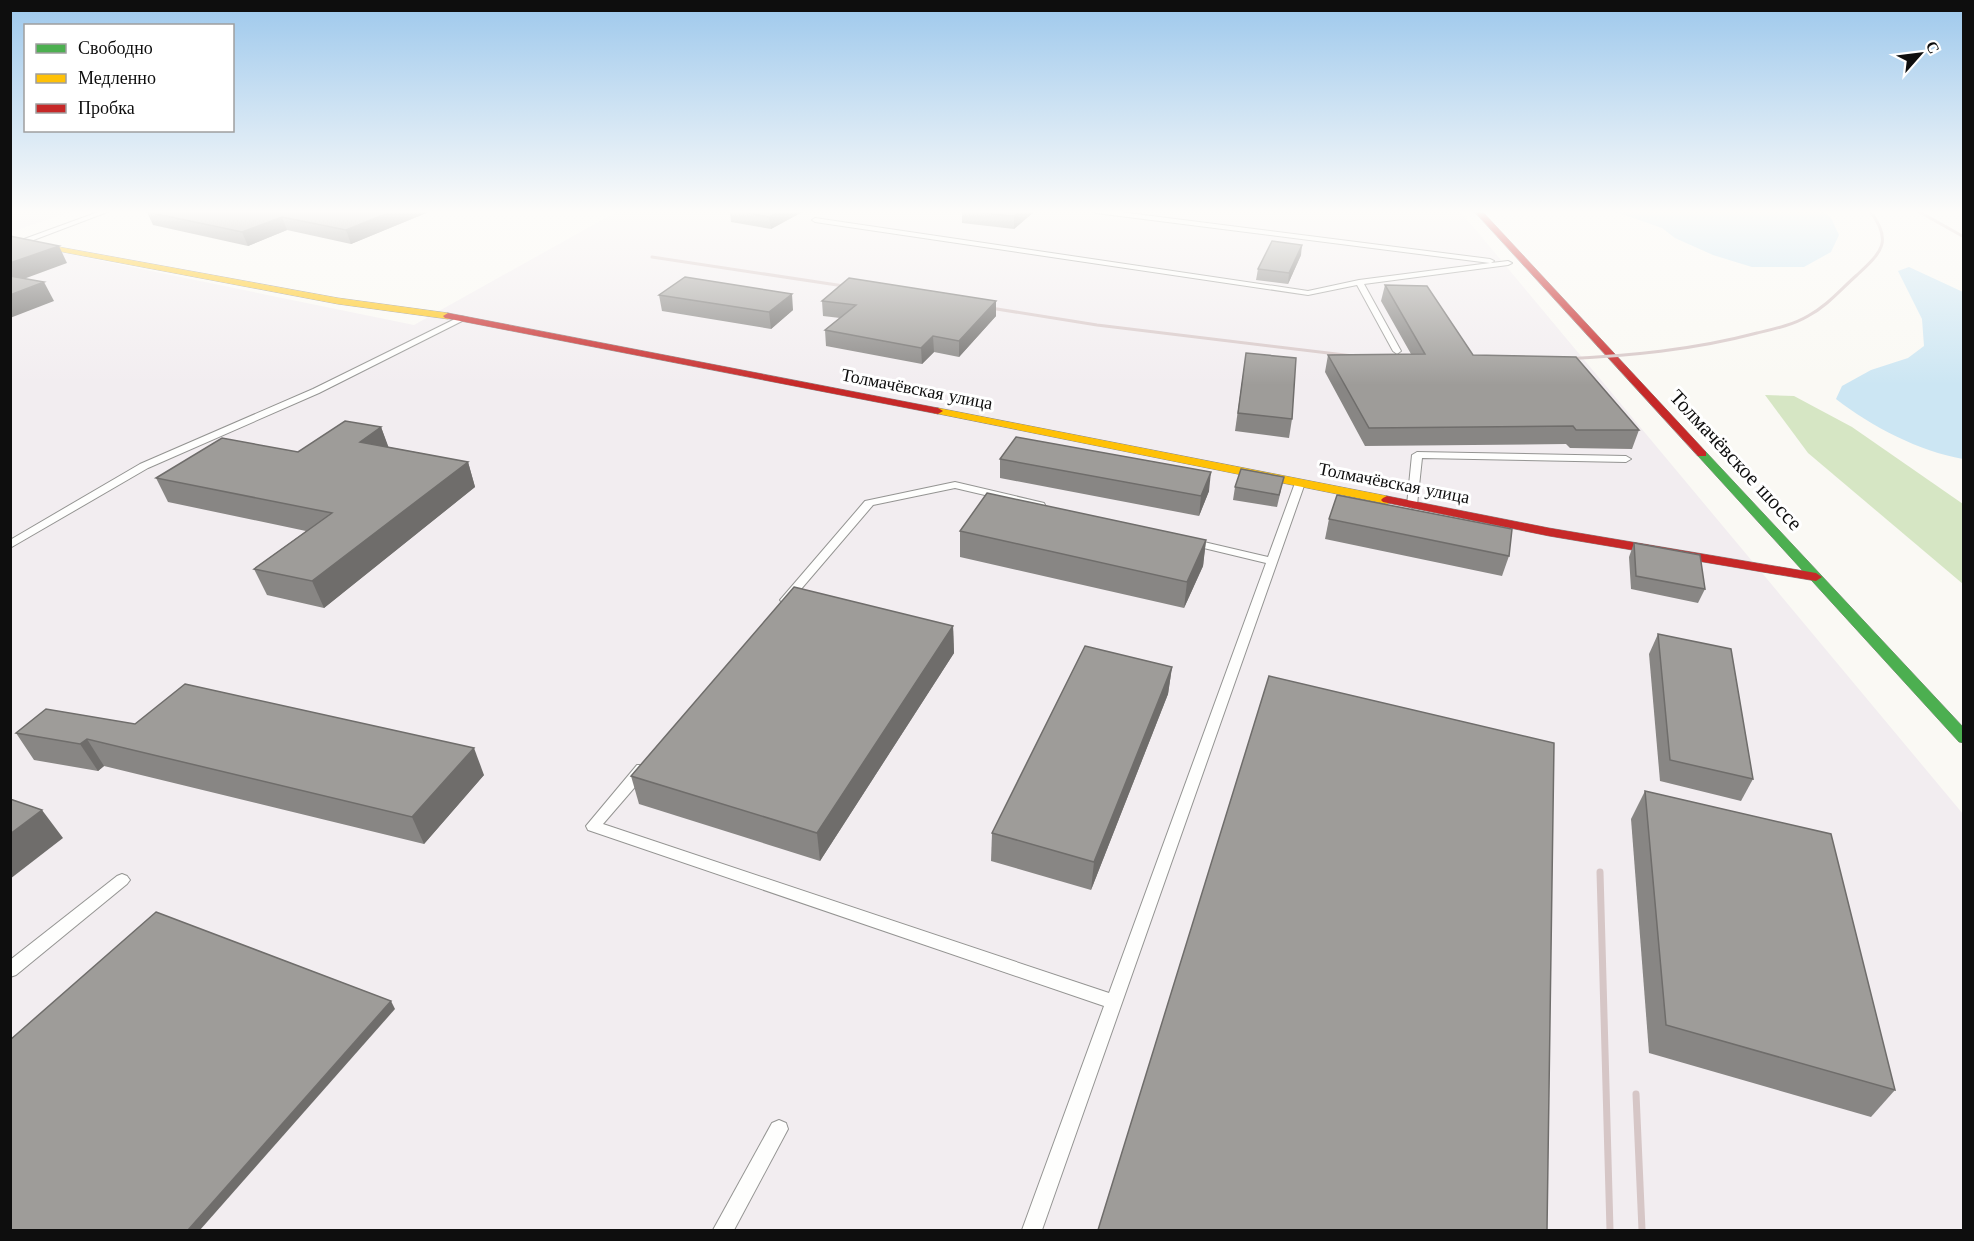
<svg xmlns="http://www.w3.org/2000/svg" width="1974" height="1241" font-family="'Libre Baskerville',serif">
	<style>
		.industrial { fill: #f2edf0 }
		.forest { fill: #d6e6c4 }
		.water { fill: #cce6f3 }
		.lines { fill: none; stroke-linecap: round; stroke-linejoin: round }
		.lane-casing { stroke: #949492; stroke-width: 2 }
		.fast-casing { stroke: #8b8a88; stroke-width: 1 }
		.slow-casing { stroke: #8b8a88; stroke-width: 1 }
		.jam-casing { stroke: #8b8a88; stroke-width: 1 }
		.lane { fill: #fefefd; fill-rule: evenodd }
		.fast { fill: #4caf50; fill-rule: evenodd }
		.slow { fill: #ffc107; fill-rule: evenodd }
		.jam { fill: #c62828; fill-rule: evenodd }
		.rail-far1 { stroke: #d6c6c6; stroke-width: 3 }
		.rail { stroke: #d6c6c6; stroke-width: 7 }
		.wall { fill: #888684 }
		.shaded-wall { fill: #6f6d6b }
		.building { fill: #9e9c99; stroke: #6f6d6b; stroke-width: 1.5 }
		.labels { text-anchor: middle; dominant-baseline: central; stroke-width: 6; stroke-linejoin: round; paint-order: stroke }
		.far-street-label { font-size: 18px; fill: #0e0e0e; stroke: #fff }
		.street-label { font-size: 21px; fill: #0e0e0e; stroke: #fff }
	</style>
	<rect width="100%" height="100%" fill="#faf9f4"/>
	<g class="industrial">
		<path d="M10 211H73L11 232Z"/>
		<path d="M618 211H1460L1963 814V1230H11L10 242 414 325Z"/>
	</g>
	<path class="forest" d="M1765 395 1794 396 1852 427 1963 504V584L1808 453Z"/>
	<g class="water">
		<path d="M1613 211H1823L1831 218 1839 235 1831 252 1804 267H1752L1713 255 1675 238 1662 228Z"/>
		<path d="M1909 267 1963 292V459C1919 451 1872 427 1836 399L1842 386 1871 370 1908 358 1924 346 1922 319 1898 271Z"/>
	</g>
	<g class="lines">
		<g class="lane-casing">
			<g id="lane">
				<path d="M101 211H110L23 244 16 242Z"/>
				<path d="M1093 211H1112L1490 259 1494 261 1491 263 1508 261 1512 263 1508 265 1364 284 1401 351 1397 354 1393 351 1357 285 1308 295 815 222 812 220 815 218 1308 291 1359 280 1490 263 1096 213Z"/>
				<path d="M461 316 468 318 319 393 148 468 10 548V540L140 464 313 389Z"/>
				<path d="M1417 452 1626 456 1631 459 1626 462 1422 458 1417 505 1412 508 1407 505 1412 455Z"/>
				<path d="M1300 480 1305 483 1042 1230H1022L1104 1006 588 830 586 826 637 765H647L649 769 647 773 603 824 1109 993 1266 563 1187 544 1186 542 1191 539 1268 557 1295 483Z"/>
				<path d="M955 482 1044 503 1045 505 1040 508 955 488 873 505 790 602H782L780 600 865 501Z"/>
				<path d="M122 874 127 876 130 880 127 884 16 975 10 977V960L117 876Z"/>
				<path d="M779 1120 786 1123 788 1129 734 1230H713L772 1123Z"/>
			</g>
		</g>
		<g class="fast-casing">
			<path id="fast" d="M1702 451 1706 452 1964 728V743L1959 742 1698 456V452Z"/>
		</g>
		<g class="slow-casing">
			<g id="slow">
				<path d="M10 238 338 298 448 313 453 316 448 319 338 304 10 242Z"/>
				<path d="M938 408 1387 496 1393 500 1387 504 934 413V409Z"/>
			</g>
		</g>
		<g class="jam-casing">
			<g id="jam">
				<path d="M1474 211H1482L1706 452V456H1698Z"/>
				<path d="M448 313 938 408 943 411 938 414 445 318 443 316Z"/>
				<path d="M1387 496 1549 528 1816 573 1822 577 1816 581 1549 536 1383 502 1381 500 1383 498Z"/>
			</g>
		</g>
		<use href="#lane" class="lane"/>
		<use href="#fast" class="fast"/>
		<use href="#slow" class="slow"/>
		<use href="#jam" class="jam"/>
		<g class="rail-far1">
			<path d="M1918 211 1964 237"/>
			<path d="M652 257 857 288"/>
			<path d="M978 306 1097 325 1353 356"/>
			<path d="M1563 359C1628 356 1693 350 1757 333 1774 329 1793 325 1808 316 1827 306 1841 289 1857 275 1882 252 1893 241 1870 211"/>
		</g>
		<g class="rail">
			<path d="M1600 872 1610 1230"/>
			<path d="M1636 1094 1642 1230"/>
		</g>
	</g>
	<g class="wall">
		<path d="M149 211H431L351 244 287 230 248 246 153 225 147 212Z"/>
		<path d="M730 211H804L771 229 731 222Z"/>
		<path d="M962 211H1035L1014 229 962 223Z"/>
		<path d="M1301 255 1288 284 1256 280 1258 269Z"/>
		<path d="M1385 285 1473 355 1639 430 1632 449 1570 448 1566 444 1365 446 1325 372 1328 355 1411 354 1381 301Z"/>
		<path d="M659 295 793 310 771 329 662 311Z"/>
		<path d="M822 301H996V316L959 357 934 352 922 364 826 346 825 330 840 318 823 316Z"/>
		<path d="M1246 353 1292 419 1289 438 1235 431Z"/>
		<path d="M381 427 388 447 468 462 475 487 324 608 267 595 254 569 306 531 168 502 156 478 298 452Z"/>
		<path d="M1000 459 1209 491 1199 516 1000 478Z"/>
		<path d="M1235 487 1281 490 1277 507 1233 500Z"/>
		<path d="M1329 519 1509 556 1502 576 1325 539Z"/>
		<path d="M960 531 1206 540 1203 566 1184 608 960 557Z"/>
		<path d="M1634 543 1705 589 1698 603 1631 589 1629 557Z"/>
		<path d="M953 626 954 653 820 861 639 804 631 776Z"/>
		<path d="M1658 634 1753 779 1741 801 1660 781 1649 654Z"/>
		<path d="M1172 667 1168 694 1091 890 991 861 992 833Z"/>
		<path d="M135 724 484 775 424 844 104 766 98 771 34 760 16 733Z"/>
		<path d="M1645 791 1895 1090 1871 1117 1649 1053 1631 819Z"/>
	</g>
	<g class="shaded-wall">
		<path d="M393 211H431L351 244 346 230Z"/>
		<path d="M780 211H804L771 229 769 217Z"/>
		<path d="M1020 211H1035L1014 229V216Z"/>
		<path d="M282 217 287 230 248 246 242 232Z"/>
		<path d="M1302 245 1301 255 1288 284 1289 273Z"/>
		<path d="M59 246 67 263 10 284V263Z"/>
		<path d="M44 282 54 301 10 318V295Z"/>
		<path d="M792 294 793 310 771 329 769 312Z"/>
		<path d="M996 301V316L959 357V341Z"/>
		<path d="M933 336 934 352 922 364 921 348Z"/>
		<path d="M381 427 390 451 360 442Z"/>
		<path d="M468 462 475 487 324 608 312 581Z"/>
		<path d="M1211 472 1209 491 1199 516 1201 496Z"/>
		<path d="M1206 540 1203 566 1184 608 1187 582Z"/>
		<path d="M953 626 954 653 820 861 817 833Z"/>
		<path d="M1172 667 1168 694 1091 890 1094 862Z"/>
		<path d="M87 739 104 766 98 771 80 744Z"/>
		<path d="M474 748 484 775 424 844 412 817Z"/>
		<path d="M42 810 63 838 10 879V834Z"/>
		<path d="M391 1001 395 1009 200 1230H188Z"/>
	</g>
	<g class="building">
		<path d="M149 211H393L346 230 282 217 242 232 147 212Z"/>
		<path d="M738 211H780L769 217Z"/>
		<path d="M964 211H1020L1014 216Z"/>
		<path d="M10 236 59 246 10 263Z"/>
		<path d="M1272 241 1302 245 1289 273 1258 269Z"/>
		<path d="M10 276 44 282 10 295Z"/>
		<path d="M685 277 792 294 769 312 659 295Z"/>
		<path d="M849 278 996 301 959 341 933 336 921 348 825 330 856 305 822 301Z"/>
		<path d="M1385 285 1427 286 1473 355 1576 357 1639 430H1576L1573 426 1369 428 1328 355 1425 354Z"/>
		<path d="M1246 353 1296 358 1292 419 1238 413Z"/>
		<path d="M345 421 381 427 360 442 468 462 312 581 254 569 332 513 156 478 222 438 298 452Z"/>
		<path d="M1016 437 1211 472 1201 496 1000 459Z"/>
		<path d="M1241 469 1284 477 1279 495 1235 487Z"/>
		<path d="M987 493 1206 540 1187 582 960 531Z"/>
		<path d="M1337 495 1512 529 1509 556 1329 519Z"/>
		<path d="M1634 543 1700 555 1705 589 1636 576Z"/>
		<path d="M794 587 953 626 817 833 631 776Z"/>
		<path d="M1658 634 1731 649 1753 779 1670 760Z"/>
		<path d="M1085 646 1172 667 1094 862 992 833Z"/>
		<path d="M1269 676 1554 743 1547 1230H1098Z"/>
		<path d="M185 684 474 748 412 817 87 739 80 744 16 733 46 709 135 724Z"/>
		<path d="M1645 791 1831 834 1895 1090 1666 1025Z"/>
		<path d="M10 799 42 810 10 834Z"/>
		<path d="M156 912 391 1001 188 1230H10V1040Z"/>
	</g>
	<linearGradient id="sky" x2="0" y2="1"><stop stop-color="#9dc8ec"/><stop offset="0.55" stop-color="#fdfcfa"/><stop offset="1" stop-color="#fdfcfa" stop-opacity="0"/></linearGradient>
	<rect width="1974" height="385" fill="url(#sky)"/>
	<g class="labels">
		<g class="far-street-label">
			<text transform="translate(917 389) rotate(11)">Толмачёвская улица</text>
			<text transform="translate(1394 483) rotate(11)">Толмачёвская улица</text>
		</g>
		<g class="street-label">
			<text transform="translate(1736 460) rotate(47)">Толмачёвское шоссе</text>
		</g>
	</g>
	<rect width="1974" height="1241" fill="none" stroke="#0e0e0e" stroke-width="24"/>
	<rect x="24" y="24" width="210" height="108" fill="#ffffff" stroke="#9f9f9f" stroke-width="1.5"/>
	<rect x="36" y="44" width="30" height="9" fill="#4caf50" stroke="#9f9f9f" stroke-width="1.5"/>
	<text x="78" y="54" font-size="18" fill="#0e0e0e">Свободно</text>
	<rect x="36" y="74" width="30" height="9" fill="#ffc107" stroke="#9f9f9f" stroke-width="1.5"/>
	<text x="78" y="84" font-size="18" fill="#0e0e0e">Медленно</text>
	<rect x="36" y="104" width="30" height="9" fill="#c62828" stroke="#9f9f9f" stroke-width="1.5"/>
	<text x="78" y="114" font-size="18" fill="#0e0e0e">Пробка</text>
	<g transform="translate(1920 54) rotate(62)" stroke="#ffffff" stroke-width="4.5" paint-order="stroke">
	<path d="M0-4.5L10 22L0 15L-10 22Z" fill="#0e0e0e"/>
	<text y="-9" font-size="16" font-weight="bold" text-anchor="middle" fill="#0e0e0e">С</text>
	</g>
</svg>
